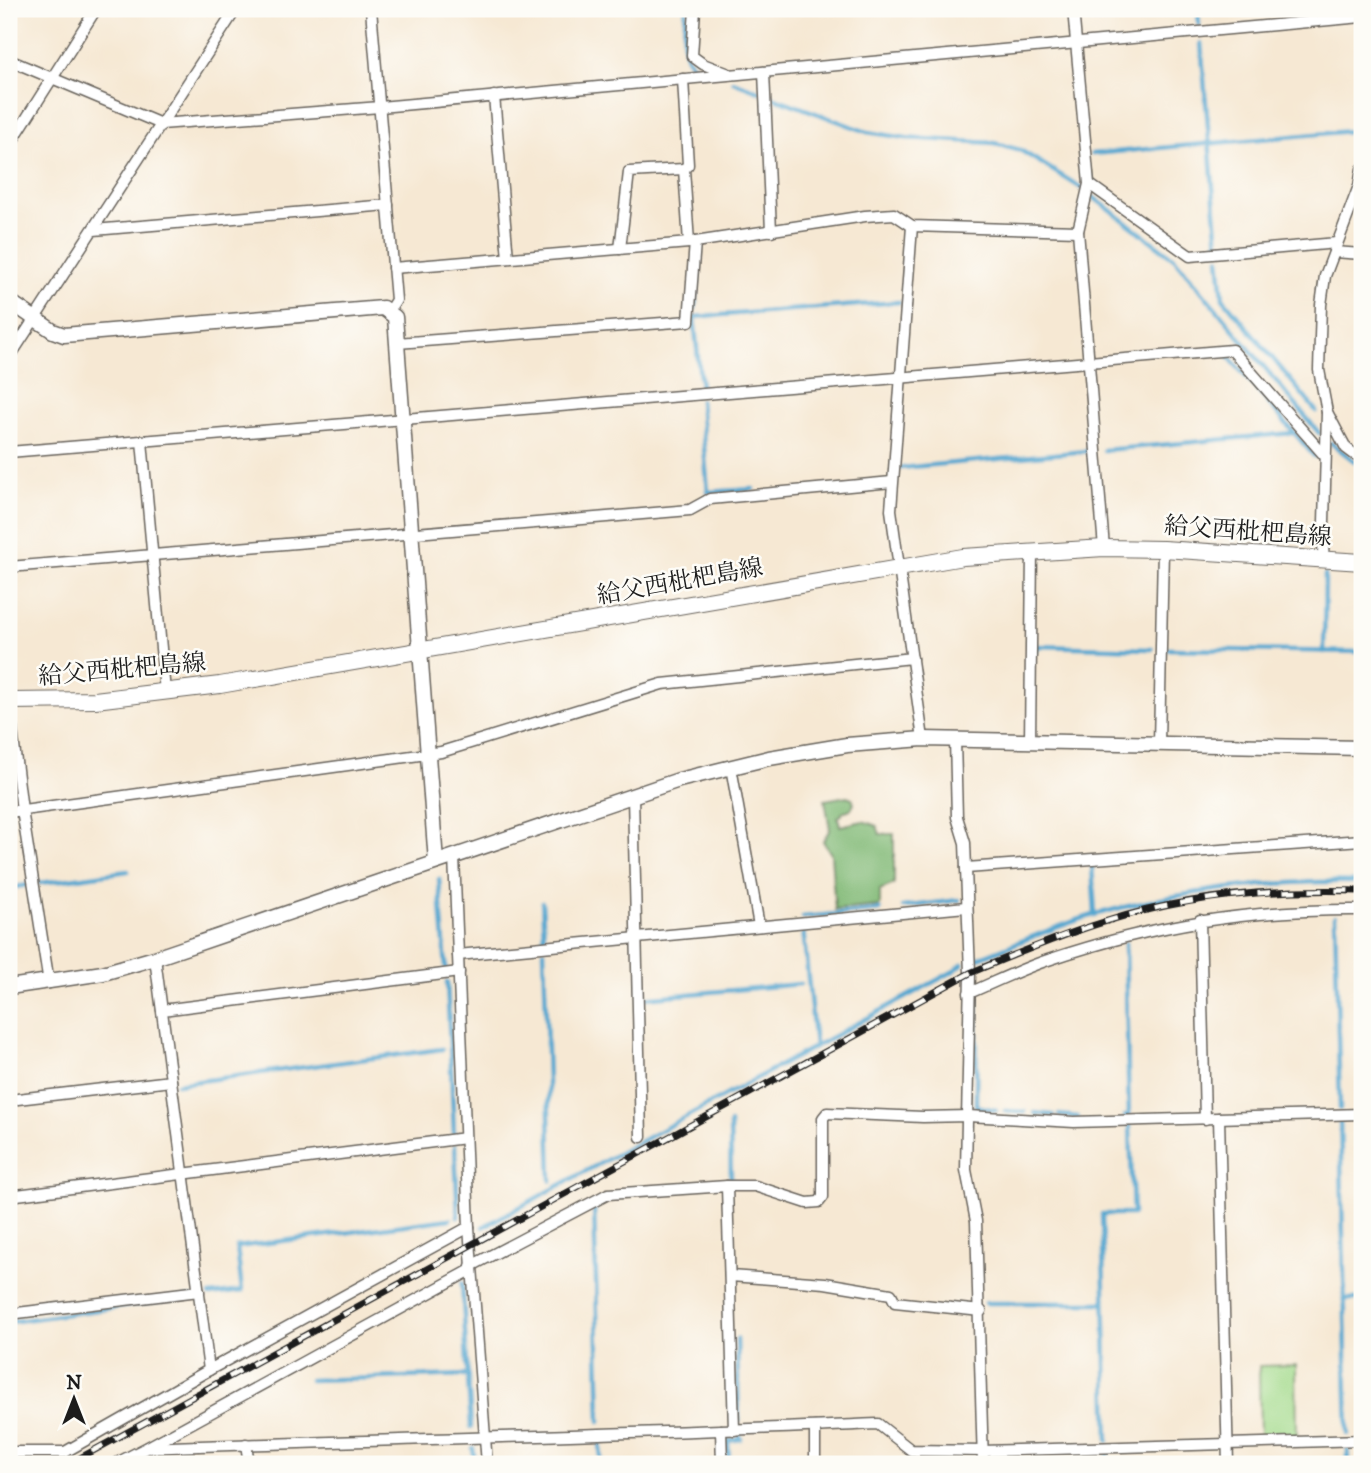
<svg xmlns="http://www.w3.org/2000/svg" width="1371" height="1473" font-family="'IM FELL DW Pica','Noto Serif JP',serif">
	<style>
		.green { fill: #a3da8b; stroke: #607b54; stroke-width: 2 }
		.forest { fill: #82ba77; stroke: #4f6b4a; stroke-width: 2 }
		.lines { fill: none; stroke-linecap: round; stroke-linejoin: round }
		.stream { stroke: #56a7d0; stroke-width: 4.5 }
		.minor-casing { stroke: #68635c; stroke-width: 13 }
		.tertiary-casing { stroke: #68635c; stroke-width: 17 }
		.secondary-casing { stroke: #68635c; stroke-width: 18 }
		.minor { stroke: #fff; stroke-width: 10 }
		.tertiary { stroke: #fff; stroke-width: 14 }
		.secondary { stroke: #fff; stroke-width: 16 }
		.rail-casing { stroke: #1c1c1c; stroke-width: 7 }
		.rail { stroke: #fdfcf7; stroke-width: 4.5; stroke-dasharray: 13; stroke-linecap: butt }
		.labels { text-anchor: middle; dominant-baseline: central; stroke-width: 5; stroke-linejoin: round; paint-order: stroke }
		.street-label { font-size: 24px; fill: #1c1c1c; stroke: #fdfcf7 }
	</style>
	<rect width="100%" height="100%" fill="#fdfcf7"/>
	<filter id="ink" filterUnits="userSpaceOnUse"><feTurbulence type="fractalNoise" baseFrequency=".0143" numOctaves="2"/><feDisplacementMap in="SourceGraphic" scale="14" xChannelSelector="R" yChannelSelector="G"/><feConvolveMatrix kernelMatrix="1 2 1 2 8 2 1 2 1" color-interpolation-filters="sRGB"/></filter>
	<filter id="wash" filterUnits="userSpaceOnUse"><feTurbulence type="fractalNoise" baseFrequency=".00686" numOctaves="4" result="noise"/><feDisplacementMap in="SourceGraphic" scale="28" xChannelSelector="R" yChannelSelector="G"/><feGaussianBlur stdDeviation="1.57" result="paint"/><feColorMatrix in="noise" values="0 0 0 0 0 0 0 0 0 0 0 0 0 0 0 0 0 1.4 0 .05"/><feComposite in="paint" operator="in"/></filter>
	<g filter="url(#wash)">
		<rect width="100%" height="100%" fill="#f6e8d3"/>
		<path class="green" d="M1296 1365 1297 1437 1260 1438 1259 1366Z"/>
		<path class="forest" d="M847 796 852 798 854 804 851 809 842 812V815L838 817 840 826 863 821 877 826 880 834H894V884L880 890V906L835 910 831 854 823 841 830 829 825 800Z"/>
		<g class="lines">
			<g class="stream">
				<path d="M686 9C685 34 676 57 701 72"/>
				<path d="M1198 9 1199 25"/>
				<path d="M1201 43 1218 247"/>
				<path d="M733 81 761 92"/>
				<path d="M770 96 867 132 906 138 994 143 1020 150 1083 189"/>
				<path d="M1092 154 1362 130"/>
				<path d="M1093 197 1175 259 1319 433"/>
				<path d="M1219 258 1223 298 1316 411"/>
				<path d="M695 308 700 253"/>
				<path d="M694 317 899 302"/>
				<path d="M694 317 701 388"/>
				<path d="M1229 357 1314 456"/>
				<path d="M700 401 708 492 753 489"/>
				<path d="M1331 443 1362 467"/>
				<path d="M1104 450 1293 433"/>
				<path d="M900 468 1087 451"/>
				<path d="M1168 649 1362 652"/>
				<path d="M1036 651V646L1152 649"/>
				<path d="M1324 652 1325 575"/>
				<path d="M1092 864 1095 915"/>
				<path d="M439 879 446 968"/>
				<path d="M40 883 128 871"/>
				<path d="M9 888 28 885"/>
				<path d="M542 902 544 939"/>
				<path d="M903 907 959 900"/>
				<path d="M1335 916 1340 1109"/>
				<path d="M803 917 880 910"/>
				<path d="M803 929 815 1046"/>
				<path d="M544 951 551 1181"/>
				<path d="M976 959C1016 944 1055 926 1097 914 1184 890 1272 880 1362 882"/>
				<path d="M447 982 454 1133"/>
				<path d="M977 995 976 1106 996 1110"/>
				<path d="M643 998 800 984"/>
				<path d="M177 1084 442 1049"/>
				<path d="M1005 1111 1025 1112"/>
				<path d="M1035 1113 1053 1115"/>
				<path d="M1059 1115 1078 1117"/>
				<path d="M1125 1116H1129L1125 943"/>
				<path d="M1340 1120 1348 1434"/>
				<path d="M730 1123 731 1180"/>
				<path d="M455 1146 458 1217"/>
				<path d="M594 1206 600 1421"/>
				<path d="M483 1227 954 971 962 964"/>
				<path d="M462 1283 471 1427"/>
				<path d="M210 1295 242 1291 237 1247 450 1219"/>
				<path d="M1344 1299H1362"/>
				<path d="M986 1303H1104"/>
				<path d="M9 1322 193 1297"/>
				<path d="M737 1339 739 1421"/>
				<path d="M310 1380 468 1375"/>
				<path d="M600 1441 601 1464"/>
				<path d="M1108 1441 1102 1214H1133L1130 1126"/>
				<path d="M1348 1446V1464"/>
				<path d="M473 1448 475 1464"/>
				<path d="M1108 1453V1464"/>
				<path d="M729 1464 728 1441 741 1439 740 1436"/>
			</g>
		</g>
	</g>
	<g filter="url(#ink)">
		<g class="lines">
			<g class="minor-casing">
				<g id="minor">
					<path d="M371 9 396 300 389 311"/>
					<path d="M695 9 692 56 703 64 729 74"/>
					<path d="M1073 9 1089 184 1078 231 1104 548"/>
					<path d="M9 60 161 124 380 107 1362 17"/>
					<path d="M764 72 771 231"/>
					<path d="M683 79 688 165 684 169 689 243"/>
					<path d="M494 96 508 258"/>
					<path d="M9 146 96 9"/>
					<path d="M1089 184 1190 256 1337 243"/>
					<path d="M912 226 891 510 923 739"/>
					<path d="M94 230 388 205"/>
					<path d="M620 249 629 172 684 169"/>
					<path d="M1334 252 1362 254"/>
					<path d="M393 268 689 243 865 216 894 214 912 226 1078 231"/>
					<path d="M397 343 689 321 695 242"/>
					<path d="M9 358 236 9"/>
					<path d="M1327 412 1346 448 1362 460"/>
					<path d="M142 441 165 692"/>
					<path d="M9 452 1232 350 1324 455"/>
					<path d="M1323 559 1327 412 1319 370 1321 305 1325 276 1359 186 1362 169"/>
					<path d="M9 567 690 510 710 499 892 482"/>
					<path d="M9 705 22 810 49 983"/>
					<path d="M955 740 957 817 965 843 970 973 966 1170 976 1221 983 1464"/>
					<path d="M1030 741 1032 551"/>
					<path d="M1159 744 1163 549"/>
					<path d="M731 767 759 926"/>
					<path d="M633 796 641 1137"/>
					<path d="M9 812 441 752 662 684 912 658"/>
					<path d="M454 856 469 1227 487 1464"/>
					<path d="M966 868 1362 840"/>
					<path d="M1200 920 1205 1119"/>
					<path d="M458 955 966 907"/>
					<path d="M155 958 209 1370"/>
					<path d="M969 993C995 982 1021 969 1048 960 1155 924 1249 909 1362 910"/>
					<path d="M162 1010 459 972"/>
					<path d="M9 1100 171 1081"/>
					<path d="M1219 1118 1228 1464"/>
					<path d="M9 1196 465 1138"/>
					<path d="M471 1266 608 1194 727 1186"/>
					<path d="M730 1276 825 1283 891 1294 895 1302 981 1311"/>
					<path d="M9 1314 199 1291"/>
					<path d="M815 1427V1464"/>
					<path d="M721 1430 722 1464"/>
					<path d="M734 1430 727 1186H755L807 1203 819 1202 823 1197V1118L827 1113 923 1117 968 1116 1074 1122 1362 1114"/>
					<path d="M246 1444 249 1464"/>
					<path d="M148 1447 471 1270"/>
					<path d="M9 1452H65L209 1370 469 1227"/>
					<path d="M115 1464 146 1448C390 1439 634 1435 878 1424L911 1450 983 1451 1362 1440"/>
				</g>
			</g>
			<g class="tertiary-casing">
				<g id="tertiary">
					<path d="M9 301 53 331 64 335 383 308 395 317 436 862"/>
					<path d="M9 987 103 973 155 958 679 780 769 758 847 745 923 739 1362 748"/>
				</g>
			</g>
			<g class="secondary-casing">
				<path id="secondary" d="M9 701 95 700 220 685 963 557 1104 548 1163 549 1362 562"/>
			</g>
			<use href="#minor" class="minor"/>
			<use href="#tertiary" class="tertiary"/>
			<use href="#secondary" class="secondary"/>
			<g class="rail-casing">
				<path id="rail" d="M69 1464 970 973C1014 955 1058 936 1104 922 1186 896 1276 888 1362 891"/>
			</g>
			<use href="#rail" class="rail"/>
		</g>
	</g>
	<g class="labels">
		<g class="street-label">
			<text transform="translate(1248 532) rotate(4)">給父西枇杷島線</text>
			<text transform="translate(680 582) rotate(-10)">給父西枇杷島線</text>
			<text transform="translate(122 670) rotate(-5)">給父西枇杷島線</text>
		</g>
	</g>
	<rect width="1371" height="1473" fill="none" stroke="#fdfcf7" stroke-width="35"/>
	<g transform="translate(74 1399)" stroke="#fdfcf7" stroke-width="5" paint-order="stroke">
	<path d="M0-5L12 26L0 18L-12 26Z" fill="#1c1c1c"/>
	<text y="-10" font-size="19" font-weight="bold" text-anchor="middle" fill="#1c1c1c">N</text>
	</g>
</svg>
